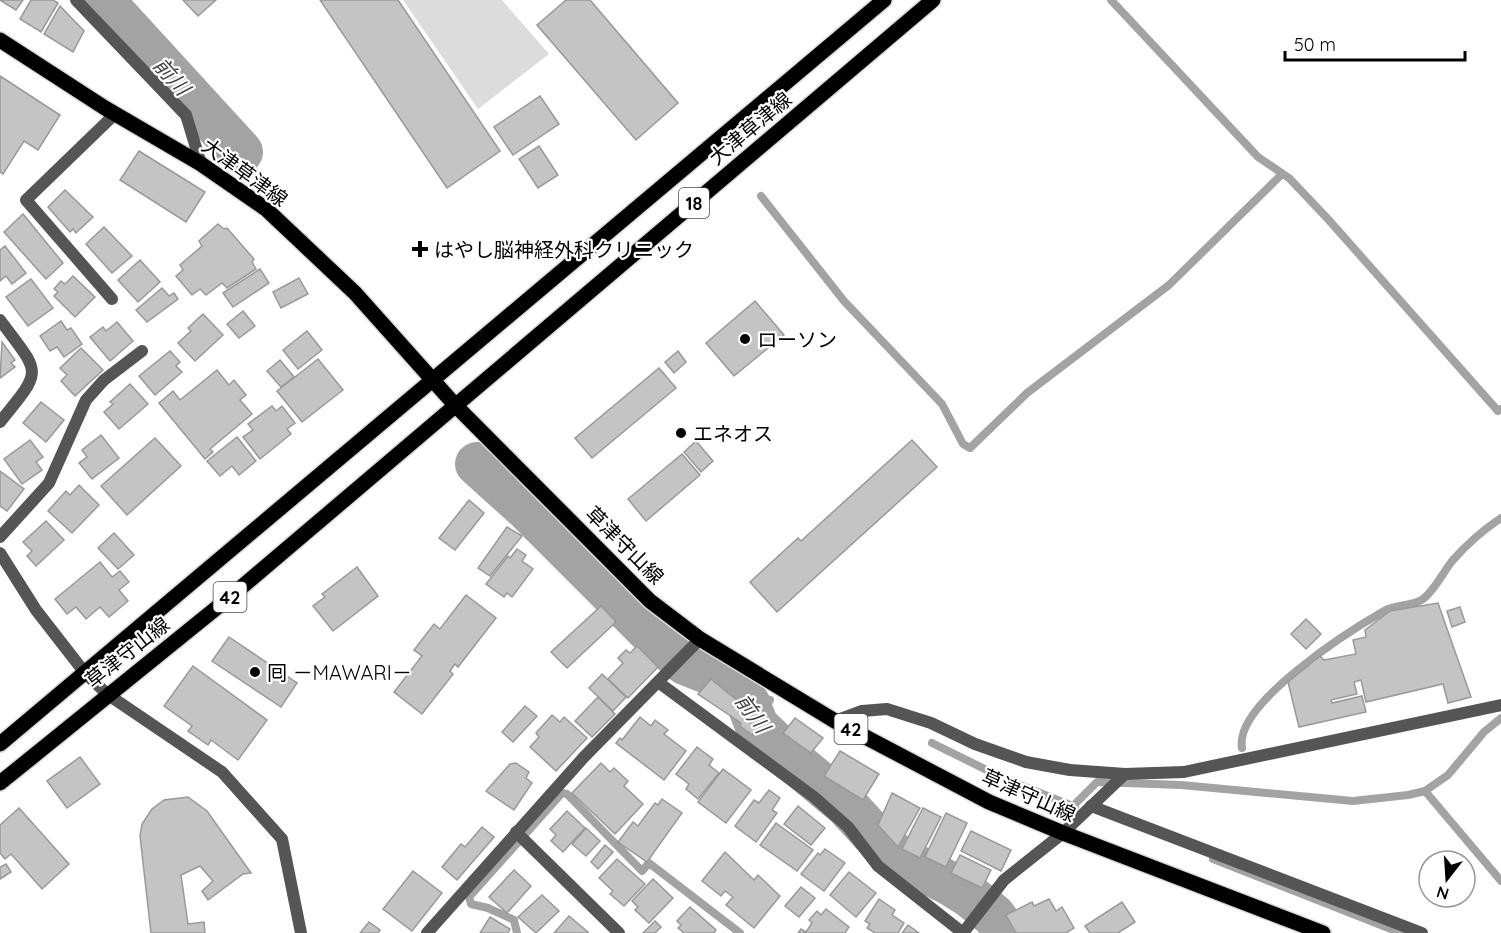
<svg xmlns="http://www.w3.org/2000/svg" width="1501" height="933" font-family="Quicksand,'Noto Sans JP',sans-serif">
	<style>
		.green { fill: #dcdcdc }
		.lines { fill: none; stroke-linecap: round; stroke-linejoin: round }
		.stream { stroke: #a3a3a3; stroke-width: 8 }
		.river { stroke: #a3a3a3; stroke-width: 44 }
		.building { fill: #c4c4c4; stroke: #999; stroke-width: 1.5 }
		.primary-casing { stroke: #dbdbdb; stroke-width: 18 }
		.service { stroke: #555; stroke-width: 12 }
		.minor { stroke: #555; stroke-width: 12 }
		.primary { stroke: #000; stroke-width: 15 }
		.poi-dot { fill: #000; stroke: #fff; stroke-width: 2 }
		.labels { text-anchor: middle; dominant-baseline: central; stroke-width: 4.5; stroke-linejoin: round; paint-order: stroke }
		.shield { fill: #fff; stroke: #4c4c4c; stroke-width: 1.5 }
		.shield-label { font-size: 18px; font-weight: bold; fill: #000 }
		.street-label { font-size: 20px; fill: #000; stroke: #fff }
		.poi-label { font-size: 20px; fill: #000; stroke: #fff; text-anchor: start }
		.water-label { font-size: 21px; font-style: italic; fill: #444; stroke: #fff }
	</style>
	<rect width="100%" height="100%" fill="#fff"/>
	<path class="green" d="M403 0H502L549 54 478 109Z"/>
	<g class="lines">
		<g class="stream">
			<path d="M1111 0 1258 157 1289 178 1327 218 1498 411 1501 409"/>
			<path d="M761 196 844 301 942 404 963 444 970 448 1027 393 1169 285 1282 174"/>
			<path d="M741 693 770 700"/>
			<path d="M932 743 1005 779 1075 807"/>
			<path d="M1242 748C1234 704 1349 631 1384 611 1395 604 1412 607 1423 599 1435 590 1443 572 1453 560 1468 543 1483 530 1501 518"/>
			<path d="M1425 791 1501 881"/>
			<path d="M1073 806 1097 782 1181 785 1353 801 1408 795 1425 791 1448 775 1484 732 1501 718"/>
			<path d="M1213 859 1401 933"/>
			<path d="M517 933 514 920 488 908 471 904 469 897 562 793 567 794 642 871 649 863 740 933"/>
		</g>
		<g class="river">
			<path d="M102 0 241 152"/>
			<path d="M477 464 526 508 659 641 685 663 720 677 741 693 748 703 757 726 798 765 847 806 880 842 899 858 949 883 970 896 994 916 1006 933"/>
		</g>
	</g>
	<g class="building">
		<path d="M0 0H23L16 10Z"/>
		<path d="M31 0H53L58 3 41 32 20 19Z"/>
		<path d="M183 0H216L198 16Z"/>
		<path d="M320 0H398L500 151 447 188Z"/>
		<path d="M566 0H590L678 103 636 140 537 25Z"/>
		<path d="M60 6 84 31 73 52 44 34Z"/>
		<path d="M0 76 60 115 38 150 24 141 3 174 0 172Z"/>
		<path d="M540 96 559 124 513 155 494 127Z"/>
		<path d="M539 146 558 175 538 188 519 159Z"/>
		<path d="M139 151 205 192 186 222 120 180Z"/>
		<path d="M65 190 93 217 76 233 73 229 70 232 48 207Z"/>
		<path d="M23 214 63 263 46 279 4 232Z"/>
		<path d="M218 224 224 229 227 228 254 259 252 262 256 269 227 288 222 283 206 295 200 289 192 295 176 276 183 270 180 265 202 246 199 241Z"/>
		<path d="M104 227 132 256 112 273 86 244Z"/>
		<path d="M5 246 26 273 12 284 6 276 0 281V250Z"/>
		<path d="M140 260 160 282 138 302 118 280Z"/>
		<path d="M260 269 269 283 233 307 223 293Z"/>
		<path d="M73 276 95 297 75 317 54 296 58 292 54 289 61 281 65 284Z"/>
		<path d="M299 278 308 294 281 308 273 292Z"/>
		<path d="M31 279 53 308 28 326 6 297Z"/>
		<path d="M162 288 169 296 174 293 178 299 147 322 136 310Z"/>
		<path d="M755 301 784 335 734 376 706 343Z"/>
		<path d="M243 311 255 326 239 338 227 324Z"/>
		<path d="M203 314 223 335 195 361 178 343 191 331 188 328Z"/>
		<path d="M61 321 67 330 71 328 82 344 64 357 57 347 50 351 40 336Z"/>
		<path d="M117 322 133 341 110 361 90 337 103 327 106 331Z"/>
		<path d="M307 331 322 350 298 369 283 350Z"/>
		<path d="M2 342 15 360 11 363 15 367 0 378Z"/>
		<path d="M81 348 103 370 75 396 61 381 67 375 60 368Z"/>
		<path d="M170 351 180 362 176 366 182 372 155 395 139 376Z"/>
		<path d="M678 351 686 362 674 373 665 362Z"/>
		<path d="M318 359 343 390 302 422 277 391Z"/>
		<path d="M280 360 294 377 281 387 267 371Z"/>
		<path d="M659 368 676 388 592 458 575 438Z"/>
		<path d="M217 370 229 385 234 380 246 395 240 400 252 414 210 449 213 452 205 459 159 403 173 391 180 400Z"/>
		<path d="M130 384 148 404 119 429 104 412 113 404 110 402Z"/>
		<path d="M41 402 64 420 46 442 23 423Z"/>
		<path d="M272 406 276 411 282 406 295 423 287 429 291 434 260 459 243 437 253 430 248 424Z"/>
		<path d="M101 435 119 458 92 479 79 463 87 457 82 450Z"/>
		<path d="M237 437 256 461 239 475 232 466 220 476 207 461Z"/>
		<path d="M155 438 181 466 127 515 101 486Z"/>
		<path d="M30 440 43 457 36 462 42 470 22 484 4 459Z"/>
		<path d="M912 440 937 467 777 612 750 582 798 538 801 541Z"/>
		<path d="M696 441 713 461 701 472 684 452Z"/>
		<path d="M682 454 700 475 646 521 628 499Z"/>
		<path d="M0 471 24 489 7 511 0 506Z"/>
		<path d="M79 485 99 505 72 533 48 511 66 491 70 495Z"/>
		<path d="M469 500 484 513 455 550 439 538Z"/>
		<path d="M46 521 64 540 36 566 27 556 32 551 23 542Z"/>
		<path d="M507 527 522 536 490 576 478 568Z"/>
		<path d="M114 533 134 555 118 569 98 548Z"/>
		<path d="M517 549 526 555 522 561 533 569 512 597 507 593 504 597 486 584 508 556 510 558Z"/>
		<path d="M100 562 112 577 120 571 129 582 119 590 128 601 109 617 100 607 86 619 76 607 67 614 55 599Z"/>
		<path d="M357 567 378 596 333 631 313 606 325 597 322 594Z"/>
		<path d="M466 595 496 618 458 667 455 664 450 671 453 674 422 714 394 692 422 656 414 650 434 624 440 629Z"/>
		<path d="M1438 603 1471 697 1448 703 1443 684 1366 702 1361 680 1354 682 1357 694 1331 700 1332 703 1362 696 1366 712 1299 727 1288 682 1320 656 1324 660 1356 654 1353 640 1366 637 1365 630 1390 611Z"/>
		<path d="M601 606 616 622 567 668 551 652Z"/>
		<path d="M1460 607 1465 622 1452 627 1447 611Z"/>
		<path d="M1306 619 1321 634 1306 649 1291 634Z"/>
		<path d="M229 637 297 683 281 707 212 661Z"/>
		<path d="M637 646 658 667 628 698 608 679 623 663 618 658 626 650 630 653Z"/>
		<path d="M193 666 267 720 238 760 211 740 208 745 188 731 192 726 164 706Z"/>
		<path d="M602 674 626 697 613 711 589 688Z"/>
		<path d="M711 679 739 702 755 731 752 735 740 726 741 723 698 694Z"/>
		<path d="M598 697 615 714 592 737 575 721Z"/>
		<path d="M525 706 537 716 513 742 502 732Z"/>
		<path d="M552 715 560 722 564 717 587 738 556 771 530 747 539 737 536 733Z"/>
		<path d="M640 717 651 726 655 720 668 730 664 734 686 751 664 780 616 743 620 738 622 740Z"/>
		<path d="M795 718 823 738 811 753 783 733Z"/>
		<path d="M697 747 713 759 709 765 719 773 698 799 686 789 689 784 676 774Z"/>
		<path d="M840 751 879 774 863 800 824 776Z"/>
		<path d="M80 757 100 784 67 808 47 781Z"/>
		<path d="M516 763 529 772 526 778 532 783 514 810 486 791 510 764Z"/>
		<path d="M601 763 610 772 614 768 628 781 624 786 643 804 615 834 572 793Z"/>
		<path d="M723 769 751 790 726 823 698 802Z"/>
		<path d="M769 790 780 798 772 810 777 813 756 842 735 826 754 800 759 803Z"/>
		<path d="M892 793 920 808 898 847 878 825Z"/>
		<path d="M188 797 207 811 251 873 243 874 208 900 202 891 213 881 200 866 181 875 188 924 204 922 205 933H151L140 836 142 824 152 809 164 800Z"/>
		<path d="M662 799 682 813 647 862 618 842 633 822 638 826 655 803 658 805Z"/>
		<path d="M798 806 825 828 811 845 784 824Z"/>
		<path d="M19 808 69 864 42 889 11 854 5 859 0 853V825Z"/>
		<path d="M923 808 941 817 920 858 902 849Z"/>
		<path d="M567 811 585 828 563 852 551 841 556 835 550 829Z"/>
		<path d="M946 813 967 823 946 867 925 857Z"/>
		<path d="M776 823 813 850 797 871 760 845Z"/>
		<path d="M482 827 494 837 457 880 442 867 461 844 465 847Z"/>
		<path d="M586 828 600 841 586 856 572 844Z"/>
		<path d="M971 831 1011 850 1001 871 961 851Z"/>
		<path d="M605 845 613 852 598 869 591 862Z"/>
		<path d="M825 849 845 863 824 891 801 874 818 853 820 855Z"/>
		<path d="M725 852 754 880 758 875 780 896 754 928 726 905 733 897 725 891 721 896 702 881Z"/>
		<path d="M960 855 991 870 982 888 951 873Z"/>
		<path d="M617 859 645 884 624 906 610 894 613 891 599 878Z"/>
		<path d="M6 864 11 872 0 879V867Z"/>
		<path d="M514 870 531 886 507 913 489 897Z"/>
		<path d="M413 871 442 893 412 931 383 909Z"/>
		<path d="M849 872 876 893 856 917 830 895Z"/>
		<path d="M653 879 673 898 649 923 635 910 638 907 632 901Z"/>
		<path d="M801 887 815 898 799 917 785 906Z"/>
		<path d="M542 895 559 911 536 933 518 917Z"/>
		<path d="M879 899 895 910 892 915 904 923 898 933H875L867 928 870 924 865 921Z"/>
		<path d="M1049 899 1056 911 1062 907 1074 928 1066 933H1016L1006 915 1032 902 1034 906Z"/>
		<path d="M1122 902 1135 922 1118 933H1090L1085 926Z"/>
		<path d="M690 907 716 930 714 933H684L678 928 681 925 677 921Z"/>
		<path d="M826 909 849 927 845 933H798L801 929 806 932 812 923 809 920 817 911 821 915Z"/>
		<path d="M569 916 588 932V933H554Z"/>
		<path d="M490 917 510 929 508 933H480Z"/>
		<path d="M655 921 661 927 655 933H643Z"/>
		<path d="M369 922 380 930 378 933H360Z"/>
		<path d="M908 925 919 933H902Z"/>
	</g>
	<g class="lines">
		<g class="primary-casing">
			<g id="primary">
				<path d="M0 40 105 108 201 164 266 209 355 293 455 405 650 601 700 639 835 721 989 802 1063 833 1323 933"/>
				<path d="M0 744 884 0"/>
				<path d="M0 783 230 597 933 0"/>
			</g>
		</g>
		<g class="service">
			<path d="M112 299 26 200 115 114"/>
			<path d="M1091 806 1422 933"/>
		</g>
		<g class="minor">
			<path d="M76 0 186 115 201 164"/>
			<path d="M0 320C41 375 44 368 0 422"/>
			<path d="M0 537 49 483 86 400 104 380 142 351"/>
			<path d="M0 553 36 610 85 673 107 694 222 772 282 839 301 933"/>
			<path d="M658 682 814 797 848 827 878 866 963 933"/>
			<path d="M835 721 862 711 887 709 931 723 975 744 1026 762 1070 770 1125 774 1184 772 1501 705"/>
			<path d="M516 832 619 933"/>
			<path d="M427 933 584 757 700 639"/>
			<path d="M963 933 1004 880 1063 833 1125 774"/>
		</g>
		<use href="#primary" class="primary"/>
	</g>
	<g class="poi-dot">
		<path d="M417 240h6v6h6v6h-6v6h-6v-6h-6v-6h6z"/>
		<circle cx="745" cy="339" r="6"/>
		<circle cx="681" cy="433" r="6"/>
		<circle cx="255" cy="672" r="6"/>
	</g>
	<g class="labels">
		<g class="shield">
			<rect x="679" y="188" width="30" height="30" rx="4.5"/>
			<rect x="213.5" y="582" width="33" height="30" rx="4.5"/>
			<rect x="834.5" y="714" width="33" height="30" rx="4.5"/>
		</g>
		<g class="shield-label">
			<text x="694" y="203">18</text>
			<text x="230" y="597">42</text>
			<text x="851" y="729">42</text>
		</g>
		<g class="street-label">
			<text transform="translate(750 128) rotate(-40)">大津草津線</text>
			<text transform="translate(245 172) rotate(36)">大津草津線</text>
			<text transform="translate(625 545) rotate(45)">草津守山線</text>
			<text transform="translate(127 652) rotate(-38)">草津守山線</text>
			<text transform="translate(1029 795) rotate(24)">草津守山線</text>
		</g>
		<g class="poi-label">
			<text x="434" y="249">はやし脳神経外科クリニック</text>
			<text x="757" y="339">ローソン</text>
			<text x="693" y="433">エネオス</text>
			<text x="267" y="672">囘 －MAWARI－</text>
		</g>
		<g class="water-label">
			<text transform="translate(172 76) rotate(48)">前川</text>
			<text transform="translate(753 713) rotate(54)">前川</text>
		</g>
	</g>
	<g transform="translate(1447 879) rotate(197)"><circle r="28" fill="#ffffff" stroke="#999999" stroke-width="1.5"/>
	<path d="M0-4.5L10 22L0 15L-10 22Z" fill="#000000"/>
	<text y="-9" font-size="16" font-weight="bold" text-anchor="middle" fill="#000000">N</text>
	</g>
	<path d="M1285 51v9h180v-9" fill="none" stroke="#000000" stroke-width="3"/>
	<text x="1294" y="51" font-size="18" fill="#000000" stroke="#ffffff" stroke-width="4.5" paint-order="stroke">50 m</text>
</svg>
